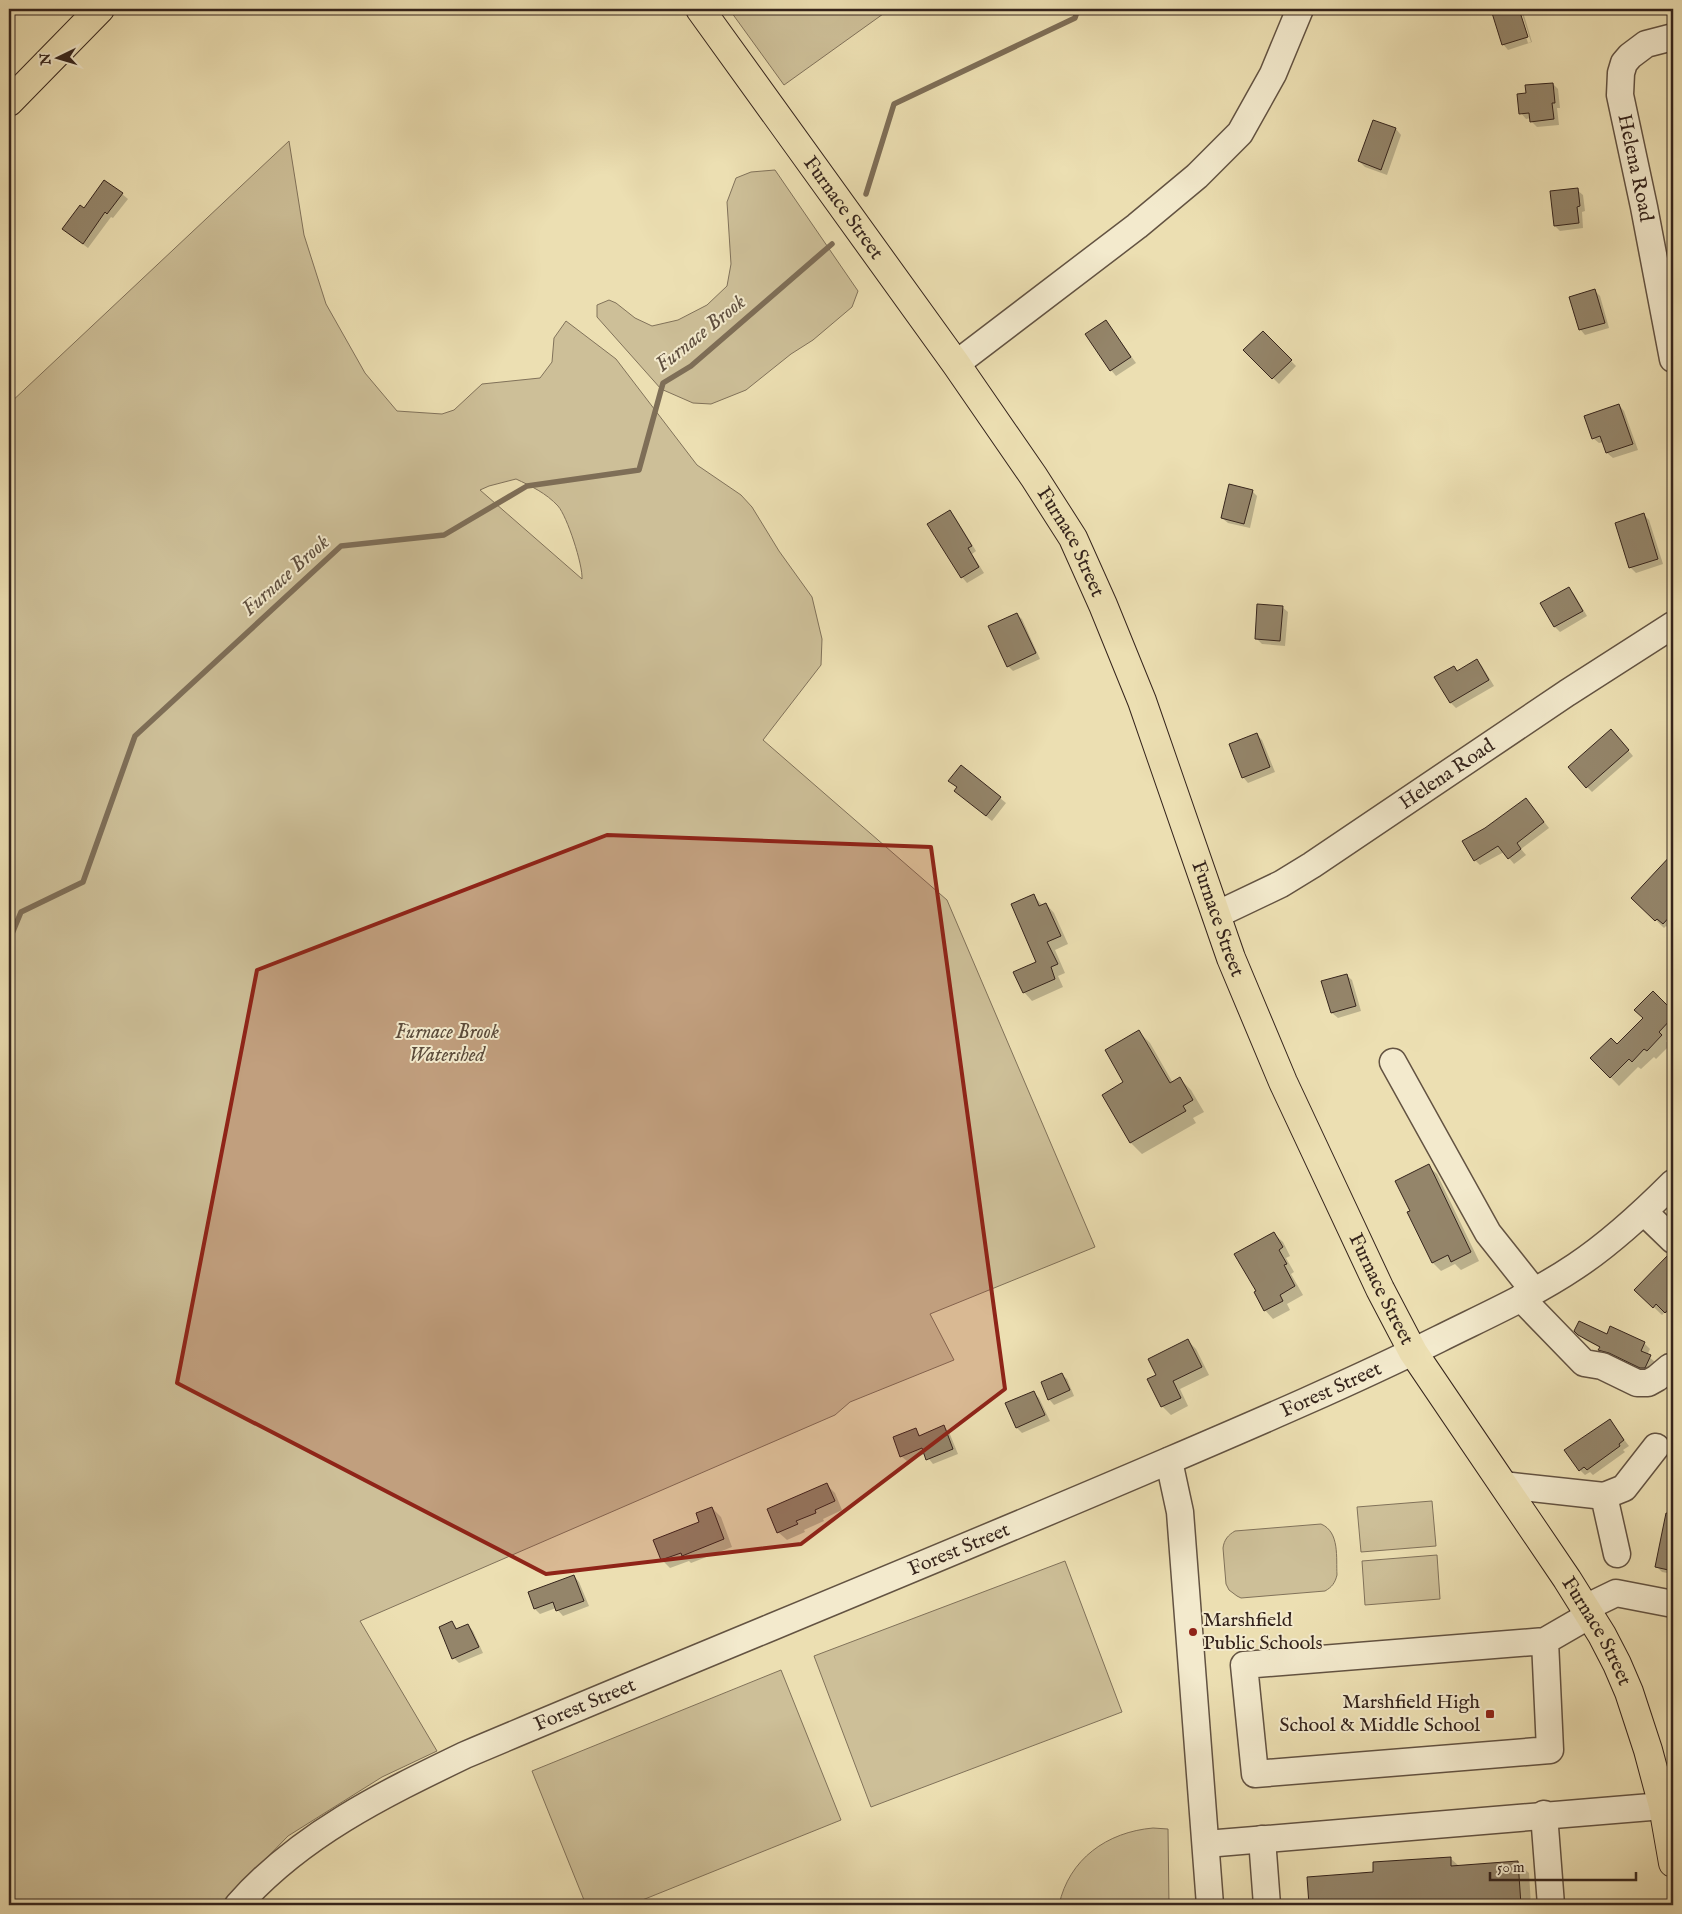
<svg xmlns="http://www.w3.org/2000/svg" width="1682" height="1914" font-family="'IM FELL English',serif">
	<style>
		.green { fill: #cdbf98; stroke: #81725a; fill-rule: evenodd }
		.shadow { fill: #0003; fill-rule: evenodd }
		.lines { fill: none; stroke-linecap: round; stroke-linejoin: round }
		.stream { stroke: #7e6e57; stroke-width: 5.5 }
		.building { fill: #94856a; stroke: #35241c }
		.minor-casing { stroke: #635342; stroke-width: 29 }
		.major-casing { stroke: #35241c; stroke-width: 30 }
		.minor { stroke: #f3eacd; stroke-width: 26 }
		.major { stroke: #ecdfb2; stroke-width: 28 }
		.marked { fill: #8f2418; fill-opacity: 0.2; stroke: #8f2418; stroke-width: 4; stroke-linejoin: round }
		.poi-dot { fill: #8f2418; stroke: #f3eacd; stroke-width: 2 }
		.labels { text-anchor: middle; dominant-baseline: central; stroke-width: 4; stroke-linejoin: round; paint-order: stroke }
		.street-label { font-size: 20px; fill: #35241c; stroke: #f3eacd }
		.park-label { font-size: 20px; font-style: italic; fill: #5b4b3b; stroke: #f3eacd }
		.poi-label { font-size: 20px; fill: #35241c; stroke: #f3eacd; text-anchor: start }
		.water-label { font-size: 21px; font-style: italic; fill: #5f4f3f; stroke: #f3eacd }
	</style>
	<rect width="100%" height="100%" fill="#ecdfb2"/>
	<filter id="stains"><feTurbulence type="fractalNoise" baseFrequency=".004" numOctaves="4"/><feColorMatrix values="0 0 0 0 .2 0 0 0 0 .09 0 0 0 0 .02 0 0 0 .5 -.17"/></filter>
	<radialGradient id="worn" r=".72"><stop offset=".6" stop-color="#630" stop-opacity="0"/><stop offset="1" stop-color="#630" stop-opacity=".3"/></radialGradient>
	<g class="green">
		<path d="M729 9H890L784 85Z"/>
		<path d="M289 141 304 235 326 304 365 373 397 411 442 414 454 410 482 384 540 378 552 362 554 338 566 321 616 359 697 465 741 495 752 507 779 551 812 597 822 639 821 665 763 740 947 900 1095 1247 930 1314 954 1360 850 1402 835 1415 360 1621 437 1751 382 1777 288 1836 221 1905H9V404ZM516 479C531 486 546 493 558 506 567 516 583 565 582 579L480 490 489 486Z"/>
		<path d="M775 170 858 291 852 307 813 340 791 354 746 390 711 404 693 403 661 389 597 317V305L609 300 616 303 635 318 652 326 678 320 707 305 727 286 731 264 727 202 736 178 751 172Z"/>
		<path d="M1432 1501 1436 1546 1361 1552 1357 1507Z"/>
		<path d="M1321 1524C1340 1532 1336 1558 1337 1575 1335 1583 1332 1587 1325 1591L1241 1598 1237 1596 1229 1590 1226 1584 1223 1548C1224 1540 1228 1535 1235 1531Z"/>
		<path d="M1437 1555 1440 1599 1365 1605 1362 1561Z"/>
		<path d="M1065 1561 1122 1712 871 1807 814 1656Z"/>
		<path d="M781 1670 841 1820 630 1905H586L532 1771Z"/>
		<path d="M1153 1828 1168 1829 1169 1905H1059C1069 1859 1107 1832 1153 1828Z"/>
	</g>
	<g class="shadow">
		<path d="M1376 9H1399V13Z"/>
		<path d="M1510 9H1520L1523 12 1532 42 1508 50 1503 44 1494 14ZM1518 11H1521L1531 42 1528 43Z"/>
		<path d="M1553 84 1558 89 1560 108H1557L1559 125 1537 127 1531 121V118L1526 119 1521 113 1527 94Z"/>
		<path d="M1374 121 1396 129 1401 135 1387 175 1365 167 1359 161Z"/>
		<path d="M1577 190 1583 195 1585 211 1582 212 1583 228 1560 231 1555 226Z"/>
		<path d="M122 194 128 199 113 218 111 217 88 248 69 234 84 210Z"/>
		<path d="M1595 291 1600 296 1609 328 1585 335 1580 329Z"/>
		<path d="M1106 321 1136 363 1116 376 1111 370Z"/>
		<path d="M1263 333 1296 366 1279 384 1245 350Z"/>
		<path d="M1619 405 1624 411 1638 450 1613 458 1607 453 1604 442 1599 443 1593 438Z"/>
		<path d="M1252 491 1257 496 1250 528 1228 523 1222 518Z"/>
		<path d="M950 511 955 517 976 551 972 554 984 573 967 583 962 577 929 524Z"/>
		<path d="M1644 515 1649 520 1663 564 1636 573 1631 568 1616 523Z"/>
		<path d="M1569 589 1574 594 1587 616 1560 632 1555 627Z"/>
		<path d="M1282 607 1288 612 1285 646 1262 644 1256 638Z"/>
		<path d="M1016 614 1022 619 1040 659 1013 671 1008 666Z"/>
		<path d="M1477 660 1482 666 1494 686 1456 708 1451 703 1436 678 1454 668 1458 672Z"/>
		<path d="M1673 689V701L1668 693Z"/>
		<path d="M1257 735 1262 740 1275 772 1248 783 1243 777Z"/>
		<path d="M1616 736 1633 756 1592 792 1587 787Z"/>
		<path d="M950 781 1000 798 1006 803 992 821 961 796 958 788Z"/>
		<path d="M1531 805 1549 828 1521 849 1526 855 1514 864 1504 852 1480 865 1475 860Z"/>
		<path d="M1670 858 1673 861V930L1672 931 1666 926 1664 928 1641 906Z"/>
		<path d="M1033 895 1043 906 1046 904 1054 913 1068 944 1055 950 1065 973 1058 976 1063 987 1032 1001 1024 992 1038 962Z"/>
		<path d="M1346 975 1352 980 1361 1011 1338 1018 1332 1013 1323 982Z"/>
		<path d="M1653 992 1673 1012V1034L1666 1041 1670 1045 1656 1059 1654 1057 1641 1069 1638 1067 1619 1086 1592 1058 1617 1046 1645 1018Z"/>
		<path d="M1139 1032 1150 1043 1173 1083 1180 1079 1191 1090 1204 1112 1193 1118 1196 1123 1142 1154 1131 1143 1103 1095 1124 1083Z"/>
		<path d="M1428 1166 1437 1174 1479 1261 1461 1270 1455 1264 1441 1271 1433 1263 1411 1211Z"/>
		<path d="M1274 1234 1283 1242 1290 1256 1286 1258 1294 1272 1291 1274 1303 1295 1287 1304 1290 1310 1273 1319 1265 1310 1257 1292Z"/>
		<path d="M1666 1258 1673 1265V1319L1665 1312 1662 1315 1636 1290Z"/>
		<path d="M1611 1327 1644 1343 1650 1349 1647 1355 1655 1362 1650 1373H1647L1615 1358 1605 1355 1600 1350 1601 1348 1585 1340 1575 1331 1607 1335Z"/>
		<path d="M1188 1341 1196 1349 1209 1375 1180 1389 1188 1406 1171 1415 1162 1406 1149 1380 1158 1376Z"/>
		<path d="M1061 1374 1067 1379 1074 1396 1054 1405 1049 1399Z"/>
		<path d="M1034 1393 1039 1398 1050 1421 1022 1433 1017 1428 1006 1404Z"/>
		<path d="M1610 1421 1629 1446 1623 1450 1625 1452 1593 1475 1590 1472 1585 1475 1580 1470Z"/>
		<path d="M944 1427 949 1432 958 1454 933 1464 925 1454 907 1461 901 1456 915 1430 921 1436Z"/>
		<path d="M826 1484 835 1493 842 1510 823 1519 824 1521 804 1530 805 1532 787 1540 778 1532Z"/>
		<path d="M712 1508 721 1517 732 1547 691 1563 689 1561 670 1568 662 1560 655 1540 701 1523Z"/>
		<path d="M1667 1514 1673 1516V1574L1662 1572 1656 1566Z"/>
		<path d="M574 1576 579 1582 589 1606 563 1616 556 1608 540 1614 535 1609Z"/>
		<path d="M452 1622 458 1630 468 1625 473 1631 483 1653 459 1663 454 1658Z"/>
		<path d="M1450 1858 1459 1866 1517 1862 1529 1873 1531 1905H1310L1308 1878 1375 1873Z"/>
	</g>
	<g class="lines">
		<g class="stream">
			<path d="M866 194 894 104 1075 18 1078 9"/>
			<path d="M9 941 21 912 83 882 135 736 341 546 444 535 527 486 639 470 663 383 691 366 832 244"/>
		</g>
	</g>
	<g class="building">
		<path d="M1506 9H1519L1528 37 1502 45 1492 13Z"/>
		<path d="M1553 83 1555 103H1552L1554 119 1530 122 1529 113 1519 114 1517 94 1526 93 1525 85Z"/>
		<path d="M1373 120 1396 128 1381 170 1358 161Z"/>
		<path d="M104 180 123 193 107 214 105 212 83 244 62 229 80 205 84 208Z"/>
		<path d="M1578 188 1580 206 1577 207 1579 223 1554 226 1550 191Z"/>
		<path d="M1595 289 1605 323 1579 330 1569 297Z"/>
		<path d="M1106 320 1131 357 1110 371 1085 334Z"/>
		<path d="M1263 331 1292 360 1272 379 1243 350Z"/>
		<path d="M1619 404 1633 444 1606 453 1600 436 1592 439 1584 416Z"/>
		<path d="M1229 484 1253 490 1244 524 1221 518Z"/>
		<path d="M950 510 972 546 968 548 979 567 961 578 927 524Z"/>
		<path d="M1644 513 1658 559 1629 568 1615 523Z"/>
		<path d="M1569 587 1583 611 1554 627 1540 603Z"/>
		<path d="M1257 604 1283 606 1280 641 1255 639Z"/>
		<path d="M1017 613 1036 653 1007 667 988 626Z"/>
		<path d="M1477 659 1489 680 1450 703 1434 677 1454 666 1457 671Z"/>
		<path d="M1611 729 1629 750 1586 788 1568 767Z"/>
		<path d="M1257 733 1270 767 1242 778 1229 744Z"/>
		<path d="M961 765 1001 797 986 816 954 791 957 787 948 781Z"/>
		<path d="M1526 798 1544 822 1517 843 1521 849 1508 859 1498 846 1474 861 1462 841 1485 828Z"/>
		<path d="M1673 853V913L1663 924 1657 919 1655 921 1631 898Z"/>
		<path d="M1034 894 1039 906 1046 903 1061 936 1047 942 1058 964 1051 967 1055 979 1023 993 1013 972 1036 962 1011 904Z"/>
		<path d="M1347 974 1356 1006 1331 1013 1321 981Z"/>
		<path d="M1653 991 1673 1011V1017L1659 1032 1662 1035 1647 1051 1644 1049 1632 1062 1629 1059 1610 1078 1590 1058 1611 1038 1617 1044 1643 1018 1634 1010Z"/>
		<path d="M1139 1030 1170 1083 1180 1077 1193 1100 1183 1106 1186 1111 1130 1143 1102 1095 1123 1082 1105 1050Z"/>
		<path d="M1429 1164 1471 1252 1451 1262 1448 1255 1432 1263 1407 1212 1410 1211 1395 1181Z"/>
		<path d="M1274 1232 1283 1247 1279 1250 1287 1264 1284 1265 1295 1286 1280 1295 1283 1301 1264 1311 1254 1292 1256 1291 1234 1254Z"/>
		<path d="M1669 1254 1673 1255V1304L1665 1313 1656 1304 1653 1308 1634 1290Z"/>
		<path d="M1579 1321 1607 1334 1610 1326 1645 1342 1641 1351 1651 1355 1645 1368H1640L1609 1353 1598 1350 1600 1347 1578 1335 1574 1331Z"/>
		<path d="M1188 1339 1202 1367 1173 1381 1181 1398 1161 1407 1147 1379 1156 1375 1148 1359Z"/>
		<path d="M1062 1373 1070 1390 1048 1400 1041 1382Z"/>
		<path d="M1034 1391 1045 1415 1016 1428 1005 1403Z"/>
		<path d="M1610 1419 1624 1440 1619 1444 1620 1446 1587 1470 1584 1467 1579 1471 1564 1450Z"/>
		<path d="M944 1425 953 1449 926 1460 922 1448 900 1457 893 1437 916 1428 919 1436Z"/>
		<path d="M827 1483 835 1501 815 1510 816 1513 796 1521 798 1524 777 1533 767 1509Z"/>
		<path d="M712 1507 724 1539 682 1556 681 1553 661 1560 653 1540 699 1522 696 1513Z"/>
		<path d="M1666 1513 1673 1514V1571L1655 1567Z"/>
		<path d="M574 1575 584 1601 556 1611 553 1602 534 1609 528 1592Z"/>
		<path d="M452 1621 456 1629 468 1624 479 1647 452 1659 439 1627Z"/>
		<path d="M1451 1857V1866L1518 1861 1521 1905H1309L1307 1877 1373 1872V1862Z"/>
	</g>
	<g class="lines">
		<g class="minor-casing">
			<g id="minor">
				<path id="s1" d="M1673 37 1646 44 1630 56 1624 63 1621 73 1620 95 1644 207 1673 359"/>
				<path d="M956 364 1137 226 1197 176 1240 133 1273 74 1300 9"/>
				<path id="s2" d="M1216 915 1281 884 1312 865 1567 693 1673 625"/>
				<path d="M1393 1062 1488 1233 1534 1291"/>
				<path d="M1644 1212 1673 1240"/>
				<path d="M1521 1298 1584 1363 1602 1366 1637 1383H1648L1657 1378 1670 1367 1673 1369"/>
				<path d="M1169 1461 1180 1512 1210 1905"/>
				<path d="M1503 1485 1604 1496 1617 1554"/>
				<path d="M1604 1496 1624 1488 1656 1447"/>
				<path d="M1585 1608 1616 1593 1673 1604"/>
				<path d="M1545 1641 1550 1750 1255 1774 1244 1665 1545 1641 1590 1615"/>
				<path d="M1544 1814 1551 1905"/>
				<path d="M1262 1839 1267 1905"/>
				<path d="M1206 1844 1663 1806 1673 1808"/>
				<path id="s3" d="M238 1905C300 1835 382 1795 465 1755 699 1656 935 1561 1168 1461 1259 1422 1350 1383 1439 1339 1485 1316 1533 1295 1576 1266 1612 1242 1643 1213 1673 1183"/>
			</g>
		</g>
		<g class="major-casing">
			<g id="major">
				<path id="s4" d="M700 9 956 364 1034 477 1073 538 1103 605 1142 701 1231 958 1283 1082 1380 1289 1413 1352 1567 1579 1602 1635 1617 1664 1629 1692 1648 1750 1663 1806 1673 1863"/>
				<path d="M9 102 100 9"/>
			</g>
		</g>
		<use href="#minor" class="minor"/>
		<use href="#major" class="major"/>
	</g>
	<path class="marked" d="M607 835 931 847 1005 1389 801 1544 546 1574 177 1383 257 970Z"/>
	<g class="poi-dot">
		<circle cx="1193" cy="1632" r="5"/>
		<rect x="1485" y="1709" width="10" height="10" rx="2.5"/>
	</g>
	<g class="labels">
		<g class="street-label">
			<text stroke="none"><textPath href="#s1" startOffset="164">Helena Road</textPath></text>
			<text stroke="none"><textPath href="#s4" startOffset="245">Furnace Street</textPath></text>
			<text stroke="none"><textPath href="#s4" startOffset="650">Furnace Street</textPath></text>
			<text stroke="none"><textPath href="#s2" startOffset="271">Helena Road</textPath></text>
			<text stroke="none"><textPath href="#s4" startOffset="1055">Furnace Street</textPath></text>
			<text stroke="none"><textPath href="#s4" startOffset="1460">Furnace Street</textPath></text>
			<text stroke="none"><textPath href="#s3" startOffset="1214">Forest Street</textPath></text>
			<text stroke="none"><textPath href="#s3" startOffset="809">Forest Street</textPath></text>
			<text stroke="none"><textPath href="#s4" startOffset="1865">Furnace Street</textPath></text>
			<text stroke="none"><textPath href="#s3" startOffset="404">Forest Street</textPath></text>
		</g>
		<g class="park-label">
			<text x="447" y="1032">Furnace Brook<tspan x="447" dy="23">Watershed</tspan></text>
		</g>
		<g class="poi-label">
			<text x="1203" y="1620">Marshfield<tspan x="1203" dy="23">Public Schools</tspan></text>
			<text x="1480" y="1702" text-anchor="end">Marshfield High<tspan x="1480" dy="23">School &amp; Middle School</tspan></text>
		</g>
		<g class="water-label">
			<text transform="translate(701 334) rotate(-39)">Furnace Brook</text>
			<text transform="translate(286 576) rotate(-42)">Furnace Brook</text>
		</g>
	</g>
	<rect width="1682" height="1914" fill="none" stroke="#ecdfb2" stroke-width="30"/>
	<rect x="10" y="10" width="1662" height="1894" fill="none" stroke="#35241c" stroke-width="2.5"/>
	<rect x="15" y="15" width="1652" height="1884" fill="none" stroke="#35241c"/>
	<g transform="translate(58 58) rotate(265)" stroke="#f3eacd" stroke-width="4" paint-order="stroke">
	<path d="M0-4L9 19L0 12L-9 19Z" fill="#35241c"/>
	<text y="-8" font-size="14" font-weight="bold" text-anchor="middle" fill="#35241c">N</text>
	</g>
	<path d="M1490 1872v8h146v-8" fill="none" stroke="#35241c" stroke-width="2.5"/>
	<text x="1497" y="1872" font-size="15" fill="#35241c" stroke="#f3eacd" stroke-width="4" paint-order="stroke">50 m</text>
	<rect width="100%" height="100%" filter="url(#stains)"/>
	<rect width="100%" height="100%" fill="url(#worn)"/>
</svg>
